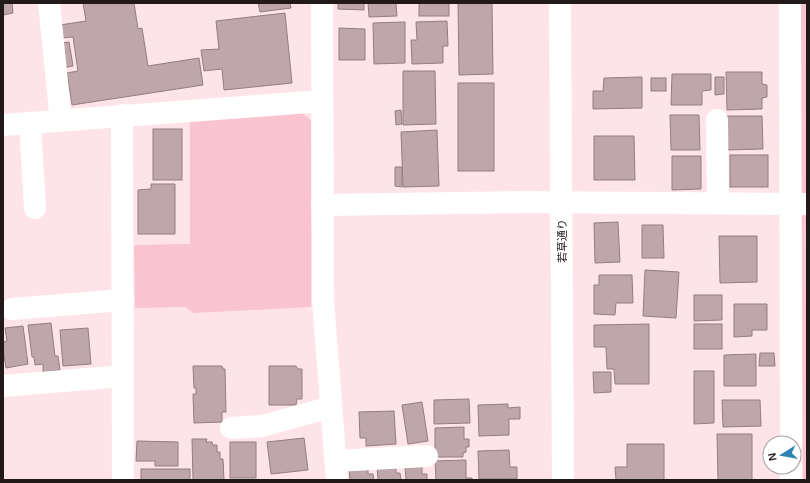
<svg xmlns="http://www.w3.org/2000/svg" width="810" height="483" font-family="Arial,'Noto Sans JP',sans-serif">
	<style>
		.green { fill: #f9c4cf }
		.building { fill: #bea6ab; stroke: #947d81 }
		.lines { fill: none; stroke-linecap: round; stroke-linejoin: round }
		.minor { stroke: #fff; stroke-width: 22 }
		.labels { text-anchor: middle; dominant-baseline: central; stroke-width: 3; stroke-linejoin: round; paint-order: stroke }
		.street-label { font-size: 11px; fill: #22191b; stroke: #fff }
	</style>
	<rect width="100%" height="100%" fill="#fee4e9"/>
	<g class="green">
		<path d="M801 3H807V480H803Z"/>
		<path d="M302 113 311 120V307L194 313 185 307 135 308 134 245 190 244V122Z"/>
	</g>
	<g class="building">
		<path d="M3 3H12L13 13 3 15Z"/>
		<path d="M83 3H134L138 29 142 28 148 66 199 58 203 85 72 105 67 73 78 71 73 37 62 38 60 25 86 21Z"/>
		<path d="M258 3H290L291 8 260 12Z"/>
		<path d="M338 3H364V10L338 9Z"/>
		<path d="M368 3H396L397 16 369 17Z"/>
		<rect x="419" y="3" width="30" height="13"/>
		<path d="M458 3H492L493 74 459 75Z"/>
		<path d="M285 13 292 83 224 90 222 69 204 71 201 50 219 49 216 21Z"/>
		<path d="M447 21 448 46H443V63L412 64 411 40H417L416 22Z"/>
		<path d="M405 22V63L374 64 373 23Z"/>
		<path d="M339 28 365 29V60H339Z"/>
		<path d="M69 42 73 66 63 68 60 43Z"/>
		<path d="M403 71H435L436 124 403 125Z"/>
		<path d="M726 72H762V84L767 85V97L762 98V109L727 110Z"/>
		<path d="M672 74H711V90L702 91V105H671Z"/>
		<path d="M642 77V108L593 109V91H603L604 78Z"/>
		<path d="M715 77H724V94L715 95Z"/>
		<rect x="651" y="78" width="15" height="13"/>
		<rect x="458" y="83" width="36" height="88"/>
		<path d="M401 110 402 124 396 125 395 111Z"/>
		<path d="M670 115H699L700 150H671Z"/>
		<path d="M727 116H762L763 149 727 150Z"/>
		<rect x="153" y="129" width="29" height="51"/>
		<path d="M437 130 439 186 403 187 401 132Z"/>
		<path d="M594 136H634L635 180H594Z"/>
		<rect x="730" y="155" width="38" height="32"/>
		<path d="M672 156H701V189L672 190Z"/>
		<path d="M395 167H402V187L395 186Z"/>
		<path d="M151 184H175V234H138V190L151 189Z"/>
		<path d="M618 222 620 262 595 263 594 223Z"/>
		<path d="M642 225H663L664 258H642Z"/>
		<path d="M719 236H757V282L720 283Z"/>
		<path d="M645 270 679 272 676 318 643 316Z"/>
		<path d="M599 275H632L633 303H616L615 315 594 314V285H599Z"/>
		<path d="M694 295H722V320L694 321Z"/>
		<path d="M734 304H767V330H752V336L734 337Z"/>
		<path d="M51 323 55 356H58L60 370 43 372V364L35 365 34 357H32L28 325Z"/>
		<path d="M649 324V384H615L614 369H607L606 347H594V325Z"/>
		<rect x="694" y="324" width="28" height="25"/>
		<path d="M23 326 28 364 6 368 3 349V342L7 341 5 328Z"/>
		<path d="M88 328 91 364 63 366 60 330Z"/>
		<path d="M760 353H774L775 366H759Z"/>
		<path d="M756 354V386H724V355Z"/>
		<path d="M193 366H222L223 369H225L226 412H222V422L194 423 193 394H196V388H194Z"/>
		<path d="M269 366H296L298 369H302V399H297L296 405H269Z"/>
		<path d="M694 371H714V423L694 424Z"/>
		<path d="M593 372H611V392L594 393Z"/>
		<path d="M469 399 470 423 434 424V400Z"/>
		<path d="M722 400H760L761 426 723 427Z"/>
		<path d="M422 402 428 441 408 444 402 405Z"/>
		<path d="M508 404V408L520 407V419H509V435L479 436 478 405Z"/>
		<path d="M394 411 396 444 366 446V438H360L359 412Z"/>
		<path d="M464 427V439H469V447H466V452L463 453V457H435V428Z"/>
		<path d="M717 434H752V480H718Z"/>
		<path d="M304 438 308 470 271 474 267 442Z"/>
		<path d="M192 439H207L206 442H212L213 445H217V452H220V459H223L224 480H193Z"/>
		<path d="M137 441 178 442V466H155V461H136Z"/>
		<rect x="230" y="442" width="26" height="36"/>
		<path d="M627 444H664V480H616L615 467H627Z"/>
		<path d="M509 450 510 467H517V479H479L478 451Z"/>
		<path d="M466 460V478H472V480H436L435 461Z"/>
		<path d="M422 466V474H427V480H406L405 467Z"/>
		<path d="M368 467V474H373L374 480H350L349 468Z"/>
		<path d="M377 467H396V473H400L401 480H378Z"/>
		<rect x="141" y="469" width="49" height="11"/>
	</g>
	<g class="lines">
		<g class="minor">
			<path d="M49 3 61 121"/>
			<path d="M322 3 323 301 337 480"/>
			<path d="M560 3 563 480"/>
			<path d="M790 3 791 443"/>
			<path d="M122 115 123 480"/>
			<path d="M717 120 718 203"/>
			<path d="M30 123 35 208"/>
			<path d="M3 125 322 101"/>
			<path d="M322 205 524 202 807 204"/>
			<path d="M12 309 123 300"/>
			<path d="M3 386 123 376"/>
			<path d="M231 428 262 426 331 407"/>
			<path d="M335 461 427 456"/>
			<path d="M791 467V480"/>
		</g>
	</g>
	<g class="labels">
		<g class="street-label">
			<text transform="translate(562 241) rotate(-90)">若草通り</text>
		</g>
	</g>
	<rect width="810" height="483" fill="none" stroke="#22191b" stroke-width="8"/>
	<g transform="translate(782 455) rotate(259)"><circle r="19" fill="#ffffff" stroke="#a7a3a4"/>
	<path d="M0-3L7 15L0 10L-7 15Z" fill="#3084b4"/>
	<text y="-6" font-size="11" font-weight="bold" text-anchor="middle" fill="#22191b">N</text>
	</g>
</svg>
